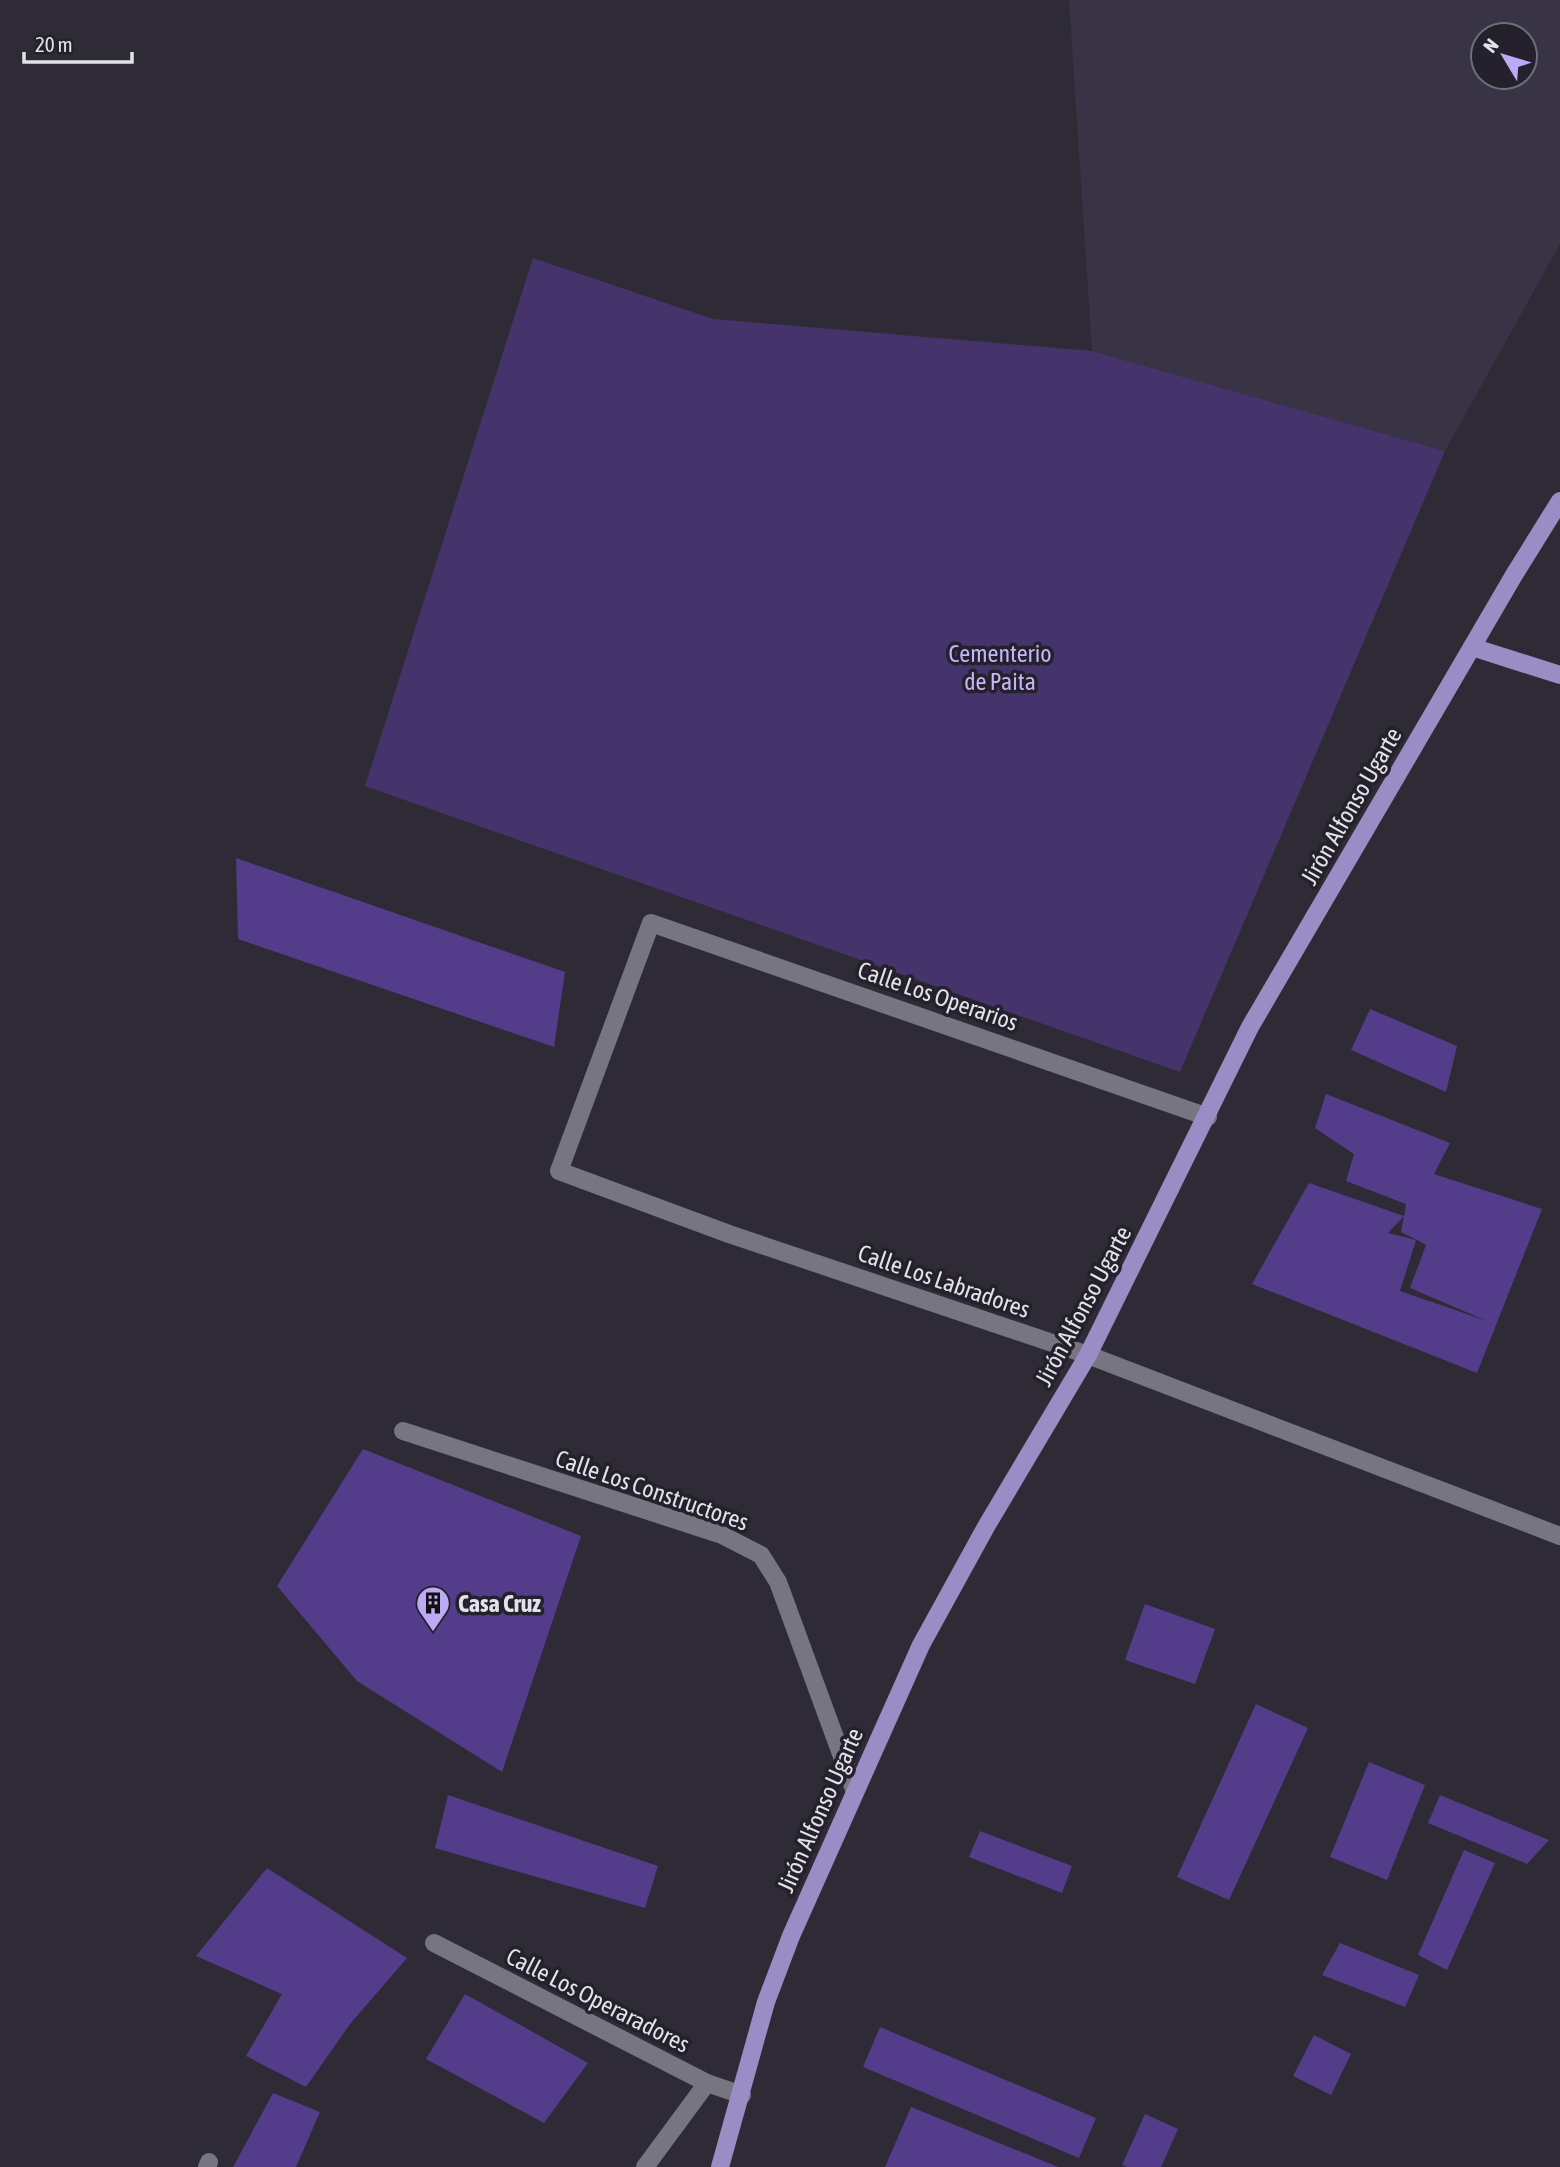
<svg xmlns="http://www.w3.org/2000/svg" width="1560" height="2167" font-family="'Asap Condensed',sans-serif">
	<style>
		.built { fill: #383445; fill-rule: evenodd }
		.green { fill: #44346b }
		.building { fill: #533c89 }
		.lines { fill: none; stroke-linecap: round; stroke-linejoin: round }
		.minor { stroke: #787583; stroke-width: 18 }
		.major { stroke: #9a8cc4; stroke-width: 18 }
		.labels { text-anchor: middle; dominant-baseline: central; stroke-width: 7; stroke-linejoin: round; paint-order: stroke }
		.park-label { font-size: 24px; fill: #c3b5f6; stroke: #24212c }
		.street-label { font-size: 24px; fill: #e3e1e9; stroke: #24212c }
		.poi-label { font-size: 24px; font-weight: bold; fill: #e3e1e9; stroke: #24212c; text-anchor: start }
	</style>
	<rect width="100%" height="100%" fill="#2e2b36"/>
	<path class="built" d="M1069 0H1560V244L1445 451 1092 351ZM1483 35H1525V77H1483Z"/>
	<path class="green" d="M533 258 713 319 1092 351 1445 451 1180 1072 365 786Z"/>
	<g class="building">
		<path d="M236 858 565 972 554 1047 238 939Z"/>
		<path d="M1370 1009 1457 1046 1446 1092 1351 1050Z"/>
		<path d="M1326 1094 1450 1143 1434 1174 1542 1209 1477 1373 1252 1284 1309 1183 1404 1216 1388 1233 1416 1240 1400 1291 1487 1321 1410 1288 1426 1245 1419 1241 1401 1232 1404 1216 1406 1204 1346 1181 1354 1154 1315 1128Z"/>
		<path d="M363 1449 581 1536 502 1772 357 1681 277 1586Z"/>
		<path d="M1145 1604 1215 1629 1195 1684 1125 1660Z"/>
		<path d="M1256 1704 1308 1728 1229 1900 1177 1877Z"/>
		<path d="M1369 1762 1425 1785 1387 1880 1330 1857Z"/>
		<path d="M448 1795 658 1866 645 1908 435 1848Z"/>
		<path d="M1440 1795 1549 1840 1527 1864 1428 1823Z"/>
		<path d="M980 1831 1072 1866 1062 1893 969 1857Z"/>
		<path d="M1464 1850 1495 1863 1447 1970 1418 1955Z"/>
		<path d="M267 1868 407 1958 350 2024 306 2087 246 2056 282 1994 196 1956Z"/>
		<path d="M1340 1943 1419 1975 1405 2007 1322 1975Z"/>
		<path d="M465 1994 588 2063 544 2123 426 2059Z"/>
		<path d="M880 2027 1096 2118 1079 2158 863 2067Z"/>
		<path d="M1314 2035 1351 2054 1331 2095 1293 2076Z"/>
		<path d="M273 2093 320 2112 296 2167H233Z"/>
		<path d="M911 2107 1058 2167H885Z"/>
		<path d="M1145 2114 1178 2129 1161 2167H1127L1122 2165Z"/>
	</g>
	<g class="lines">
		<g class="minor">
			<path d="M1208 1117 651 923 559 1171 729 1234 1088 1355 1560 1536"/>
			<path d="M403 1431 722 1535 761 1555 778 1582 855 1792"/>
			<path d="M434 1943 707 2083 742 2095"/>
			<path d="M207 2167 209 2162"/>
			<path d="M645 2167 707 2083"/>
		</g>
		<g class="major">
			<path d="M1472 647 1560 675"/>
			<path d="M720 2167 766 2002 791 1936 921 1645 987 1525 1088 1355 1250 1027 1514 575 1560 501"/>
		</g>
	</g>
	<defs>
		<g id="building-pin" transform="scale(1.75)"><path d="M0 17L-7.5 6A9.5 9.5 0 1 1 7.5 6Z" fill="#bcaaf6" stroke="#24212c"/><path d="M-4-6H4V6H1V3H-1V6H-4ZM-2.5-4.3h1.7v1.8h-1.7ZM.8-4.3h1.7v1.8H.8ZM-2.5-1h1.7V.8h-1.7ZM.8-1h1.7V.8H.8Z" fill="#111"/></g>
	</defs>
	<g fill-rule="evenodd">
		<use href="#building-pin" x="433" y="1603"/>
	</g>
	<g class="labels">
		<g class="park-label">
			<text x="1000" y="653">Cementerio<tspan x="1000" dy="28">de Paita</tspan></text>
		</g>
		<g class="street-label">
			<text transform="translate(1351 806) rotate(-60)">Jirón Alfonso Ugarte</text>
			<text transform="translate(938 996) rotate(19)">Calle Los Operarios</text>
			<text transform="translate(944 1281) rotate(19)">Calle Los Labradores</text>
			<text transform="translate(1083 1306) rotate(-62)">Jirón Alfonso Ugarte</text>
			<text transform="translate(652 1490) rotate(19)">Calle Los Constructores</text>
			<text transform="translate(820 1810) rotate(-66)">Jirón Alfonso Ugarte</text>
			<text transform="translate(598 2000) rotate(27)">Calle Los Operaradores</text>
		</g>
		<g class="poi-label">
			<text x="458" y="1603">Casa Cruz</text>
		</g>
	</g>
	<g transform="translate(1504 56) rotate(308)"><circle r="33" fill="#24212c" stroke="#706e78" stroke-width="2"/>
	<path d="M0-5L12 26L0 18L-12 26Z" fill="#bcaaf6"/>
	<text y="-10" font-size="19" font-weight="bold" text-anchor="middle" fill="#e3e1e9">N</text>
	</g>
	<path d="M24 52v10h108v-10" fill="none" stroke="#e3e1e9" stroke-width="3.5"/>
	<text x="35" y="52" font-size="21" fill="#e3e1e9" stroke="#24212c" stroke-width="5" paint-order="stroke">20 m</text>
</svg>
